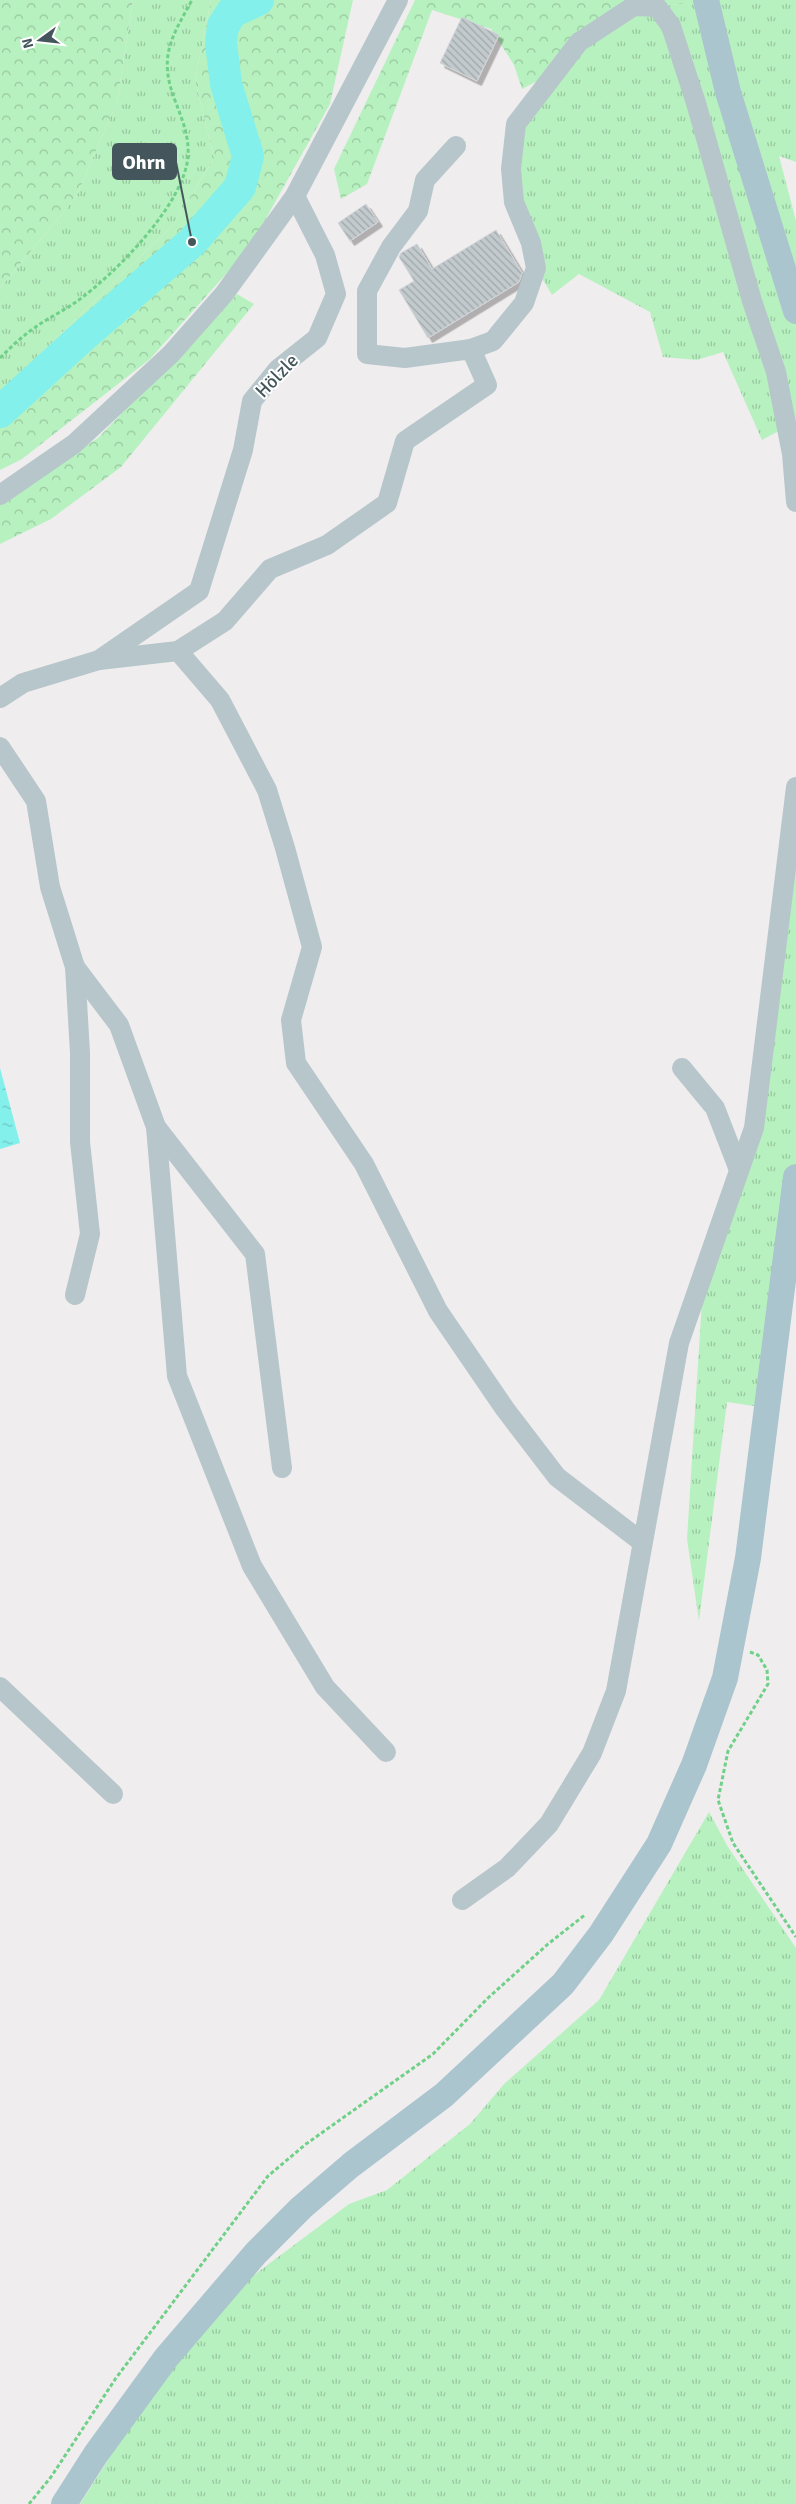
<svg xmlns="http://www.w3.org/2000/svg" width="796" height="2504" font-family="Signika,sans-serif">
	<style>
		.grass { fill: url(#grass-tufts) }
		.forest { fill: url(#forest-crowns) }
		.water { fill: url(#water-ripples) }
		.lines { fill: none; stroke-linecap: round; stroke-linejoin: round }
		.river { stroke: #83f0eb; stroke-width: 32 }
		.building { fill: url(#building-back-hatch); stroke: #d1d5d9; filter: url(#shadow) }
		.path { stroke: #6fd087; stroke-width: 3; stroke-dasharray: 4 2.5; stroke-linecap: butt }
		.minor { stroke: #b7c6cb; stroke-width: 20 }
		.major { stroke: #abc5ce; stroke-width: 26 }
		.labels { text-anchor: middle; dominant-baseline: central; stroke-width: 4; stroke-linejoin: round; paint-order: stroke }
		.street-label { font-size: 19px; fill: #44565b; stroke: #fff }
		.leader { fill: none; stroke: #44565b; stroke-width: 2 }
		.callout-dot { fill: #44565b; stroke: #fff; stroke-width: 2 }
		.callout { fill: #44565b; stroke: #44565b; stroke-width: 2 }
		.callout-label { font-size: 20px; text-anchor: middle; font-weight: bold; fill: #fff }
	</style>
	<defs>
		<pattern id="grass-tufts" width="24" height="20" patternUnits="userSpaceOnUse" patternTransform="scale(1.25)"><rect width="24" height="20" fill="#b8f1c0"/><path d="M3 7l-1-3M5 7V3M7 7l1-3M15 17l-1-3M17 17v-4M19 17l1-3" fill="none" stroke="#97c69f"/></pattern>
		<pattern id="forest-crowns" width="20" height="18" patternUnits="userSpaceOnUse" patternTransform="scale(1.25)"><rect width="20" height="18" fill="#b8f1c0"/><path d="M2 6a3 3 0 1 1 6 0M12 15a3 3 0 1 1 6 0" fill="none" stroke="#97c69f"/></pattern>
		<pattern id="water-ripples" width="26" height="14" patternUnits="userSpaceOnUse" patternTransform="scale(1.25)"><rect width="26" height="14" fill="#83f0eb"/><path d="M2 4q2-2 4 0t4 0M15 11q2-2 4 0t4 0" fill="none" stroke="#6dc5c1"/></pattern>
		<pattern id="building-back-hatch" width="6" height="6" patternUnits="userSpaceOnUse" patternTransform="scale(1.25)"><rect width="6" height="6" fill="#c3cacd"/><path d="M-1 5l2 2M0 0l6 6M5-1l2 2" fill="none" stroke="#a0a7a9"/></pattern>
		<filter id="shadow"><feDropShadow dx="4.5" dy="4.5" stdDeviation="0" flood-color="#0004"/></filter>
	</defs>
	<rect width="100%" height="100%" fill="#f0edee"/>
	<g class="grass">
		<path d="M133 0H211L195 80 214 158 173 225 0 393V288L76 197 117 102Z"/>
		<path d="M704 0H796V162L779 156 796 221V502L786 427 762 440 723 352 697 360 663 357 650 312 579 274 552 295 536 268 511 169 516 124 579 42 657 7Z"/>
		<path d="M796 787V1177L767 1408 727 1402 699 1621 687 1539 704 1268 739 1170Z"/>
		<path d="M709 1812 728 1847 796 1948V2504H80L171 2361 222 2299 349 2204 387 2190 470 2124 504 2084 599 2000Z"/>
	</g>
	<g class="forest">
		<path d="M0 0H133L117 102 76 197 0 288Z"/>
		<path d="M211 0H353L330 104 250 247 150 359 22 459 0 470V393L173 225 214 158 195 80Z"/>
		<path d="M415 0H693V2L657 7 634 6 556 71 522 89 514 65 491 29 432 10 367 184 341 199 334 169Z"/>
		<path d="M237 294 254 304 121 467 51 519 0 544V501L98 438Z"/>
	</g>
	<path class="water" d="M0 1068 20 1143 0 1149Z"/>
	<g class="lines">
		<path class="river" d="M0 412 81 338 192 242 240 187 248 156 226 84 221 43 223 26 232 12 258 0"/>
	</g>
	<g class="building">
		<path d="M462 17 499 35 477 81 440 63Z"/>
		<path d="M366 204 378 222 350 241 338 223Z"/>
		<path d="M496 230 522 273 519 282 428 338 399 290 414 281 399 257 401 253 417 244 432 269Z"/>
	</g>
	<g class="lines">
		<g class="path">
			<path d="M0 358C8 350 16 342 25 335 40 322 60 313 76 302 114 275 187 202 188 154 189 136 182 119 176 103 158 58 170 40 192 0"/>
			<path d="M750 1652 758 1655 767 1670 768 1684 728 1751 718 1800 733 1843 796 1937"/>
			<path d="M29 2504 51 2477 116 2378 268 2176 306 2144 433 2054 488 1998 548 1944 586 1914"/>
		</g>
		<g class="minor">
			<path d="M471 349 493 341 524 303 536 268 531 243 514 202 511 169 516 124 579 42 634 6 657 7 671 26 696 103 752 301 776 372 792 454 796 502"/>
			<path d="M0 495 74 444 171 354 224 294 295 196 398 0"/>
			<path d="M178 651 225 621 270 569 327 545 387 503 405 441 487 385 471 349 405 358 367 354V291L391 247 418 211 425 180 456 146"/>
			<path d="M99 660 178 651 220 700 267 790 285 848 312 947 291 1020 296 1063 364 1164 438 1311 505 1409 557 1477 642 1542"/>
			<path d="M0 698 23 683 99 660 199 591 243 450 252 401 278 369 317 338 336 294 325 255 295 196"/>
			<path d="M0 747 36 801 50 887 75 967 80 1053V1142L90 1234 75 1295"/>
			<path d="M75 967 119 1025 156 1127 255 1254 282 1468"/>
			<path d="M682 1068 715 1108 739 1170"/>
			<path d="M156 1127 177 1376 252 1566 325 1687 386 1752"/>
			<path d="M0 1687 113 1794"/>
			<path d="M462 1900 507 1868 549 1824 592 1753 616 1691 679 1343 754 1128 796 787"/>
		</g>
		<g class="major">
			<path d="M706 0 728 92 796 311"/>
			<path d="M64 2504 96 2454 166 2358 256 2253 301 2208 351 2165 444 2095 563 1984 601 1934 659 1844 694 1765 725 1678 748 1558 796 1177"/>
		</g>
	</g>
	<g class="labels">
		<g class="street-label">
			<text transform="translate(277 376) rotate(-46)">Hölzle</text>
		</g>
	</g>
	<path class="leader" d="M192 242L176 162"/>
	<circle class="callout-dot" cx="192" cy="242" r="5"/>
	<rect class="callout" x="113" y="144" width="63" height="35" rx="5"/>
	<g class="callout-label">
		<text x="144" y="169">Ohrn</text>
	</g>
	<g transform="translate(40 40) rotate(255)" stroke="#ffffff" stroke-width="4" paint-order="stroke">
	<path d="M0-4L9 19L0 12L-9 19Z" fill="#44565b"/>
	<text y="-8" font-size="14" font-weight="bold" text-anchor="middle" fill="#44565b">N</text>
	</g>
</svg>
